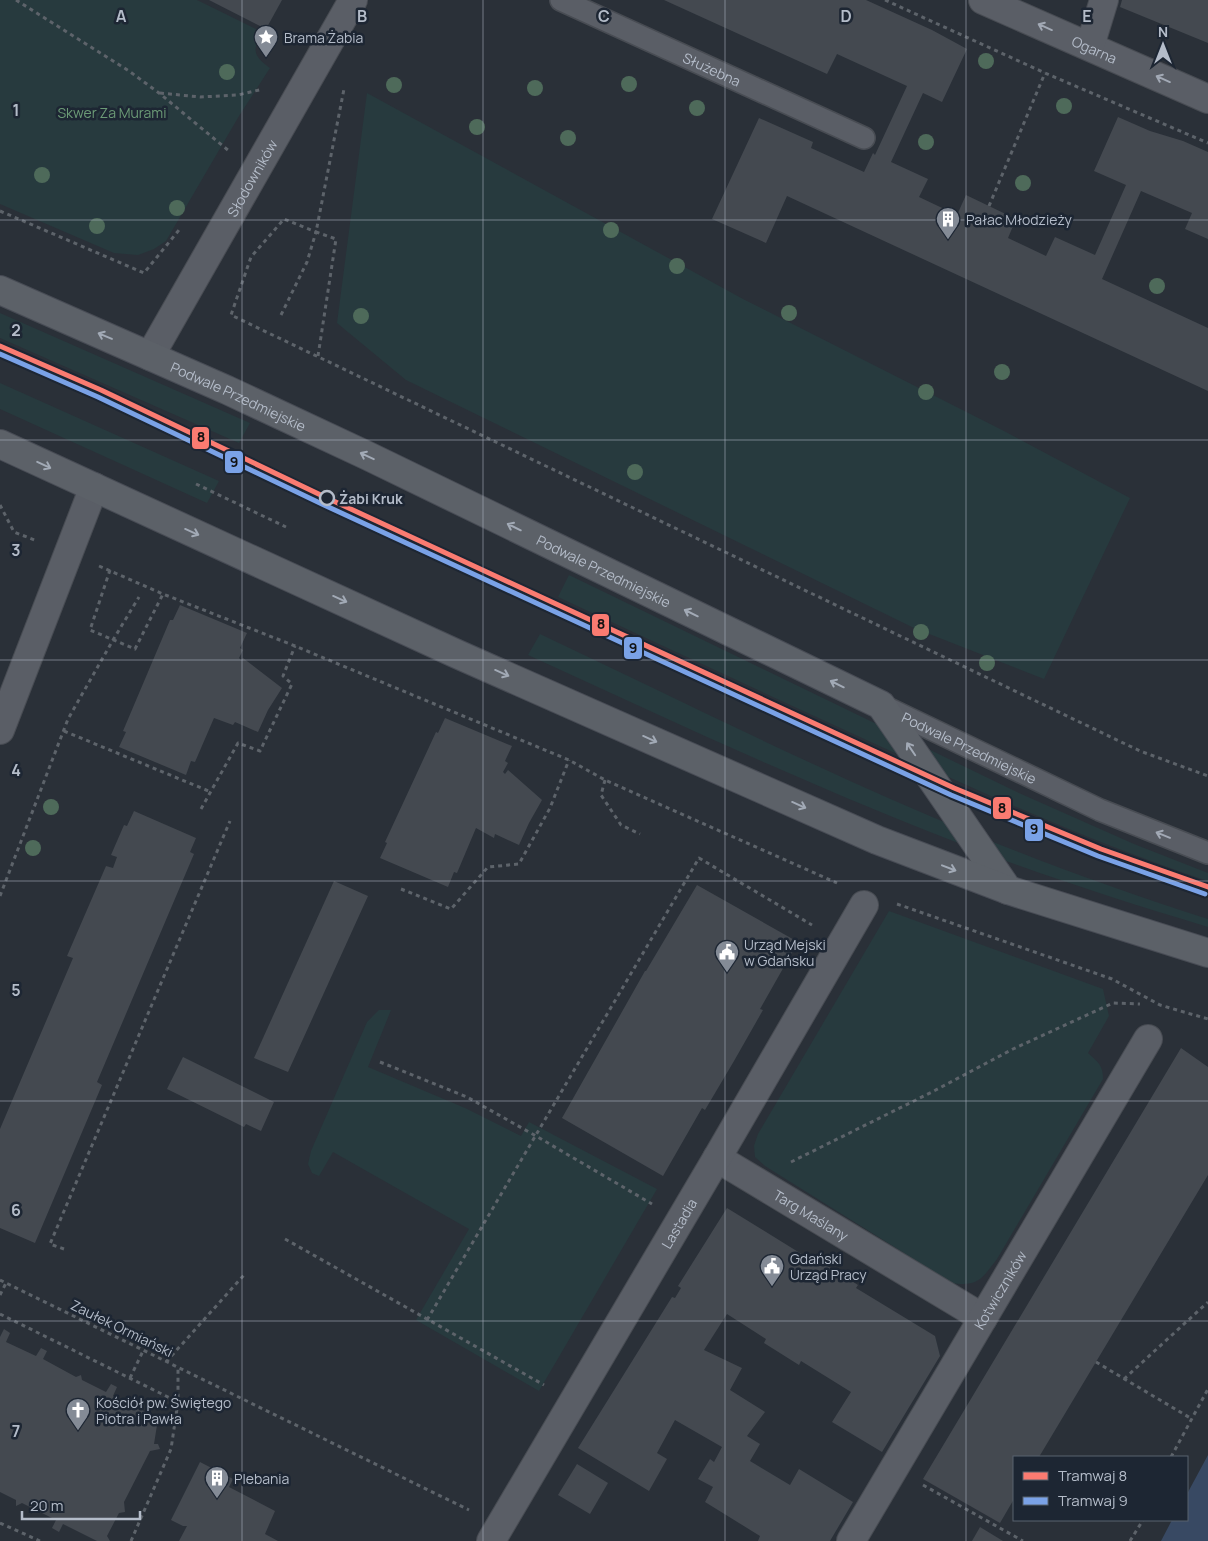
<svg xmlns="http://www.w3.org/2000/svg" width="1208" height="1541" font-family="Manrope,sans-serif">
	<style>
		.green { fill: #273a3e }
		.water { fill: #384963 }
		.building { fill: #444950 }
		.lines { fill: none; stroke-linecap: round; stroke-linejoin: round }
		.service-casing { stroke: #484c53; stroke-width: 24 }
		.minor-casing { stroke: #484c53; stroke-width: 30 }
		.primary-casing { stroke: #484c55; stroke-width: 30 }
		.path { stroke: #5d636a; stroke-width: 3; stroke-dasharray: 4 4; stroke-linecap: butt }
		.service { stroke: #5a5e66; stroke-width: 21 }
		.minor { stroke: #5a5e66; stroke-width: 28 }
		.primary { stroke: #5c6168; stroke-width: 28 }
		.tram-1-casing { stroke: #1d2633; stroke-width: 9 }
		.tram-2-casing { stroke: #1d2633; stroke-width: 9 }
		.tram-1 { stroke: #fa7b71; stroke-width: 5 }
		.tram-2 { stroke: #7aa2e7; stroke-width: 5 }
		.tree { fill: #4e6a5a }
		.oneway { stroke: #a2a9b5 }
		.oneway2 { stroke: #a2aab6 }
		.grid { fill: none; stroke: #b4bcc9; stroke-width: 1; stroke-opacity: 0.55 }
		.stop-dot { fill: #1d2633; stroke: #b4bcc9; stroke-width: 2.5 }
		.labels { text-anchor: middle; dominant-baseline: central; stroke-width: 5; stroke-linejoin: round; paint-order: stroke }
		.poi-label { font-size: 14px; fill: #b4bcc9; stroke: #1d2633; text-anchor: start }
		.street-label { font-size: 14px; fill: #b4bcc9; stroke: #1d2633 }
		.park-label { font-size: 14px; fill: #6b9a76; stroke: #1d2633 }
		.stop-label { font-size: 14px; font-weight: bold; fill: #b4bcc9; stroke: #1d2633; text-anchor: start }
		.grid-label { font-size: 16px; text-anchor: middle; font-weight: bold; fill: #b4bcc9; stroke: #1d2633; stroke-width: 5; stroke-linejoin: round; paint-order: stroke }
		.line-badge { stroke: #1d2633; stroke-width: 2 }
		.pale-badge-label { font-size: 14px; text-anchor: middle; font-weight: bold; fill: #111 }
	</style>
	<rect width="100%" height="100%" fill="#2a3038"/>
	<g class="green">
		<path d="M0 0H197L262 32C252 50 253 56 270 68L239 116 166 241 154 249 138 255 114 253 0 204Z"/>
		<path d="M367 93 743 299 1004 431 1130 498 1044 679 914 628 406 380 337 323Z"/>
		<path d="M0 313 250 423 239 443 0 338Z"/>
		<path d="M0 383 219 481 207 503 0 409Z"/>
		<path d="M569 575 1019 793 1134 844 1208 873V881C1093 843 983 793 873 743 768 695 663 646 558 597Z"/>
		<path d="M540 634C684 702 826 774 973 834 1050 865 1129 894 1208 919V927C1132 904 1056 880 982 852 828 794 678 724 528 655Z"/>
		<path d="M889 911 1103 989 1109 1016 1088 1053C1098 1062 1103 1065 1103 1079L997 1259C982 1278 979 1287 952 1283L765 1166 755 1157 754 1146 758 1134Z"/>
		<path d="M379 1010H391L368 1067 465 1108 521 1136 529 1122 657 1189 539 1391 416 1320 469 1229 333 1152 319 1176 312 1173 308 1164 311 1151 367 1022Z"/>
	</g>
	<path class="water" d="M1208 1455V1541H1161L1172 1520H1187V1494Z"/>
	<g class="building">
		<path d="M209 0H282L266 29Z"/>
		<path d="M664 0H866L932 30 967 49 942 102 923 93 891 162 928 179 919 197 957 215 966 195 1016 219 1008 238 1046 256 1055 237 1095 255 1126 185 1094 171 1118 117 1150 131 1183 141 1208 152V239L1185 229 1192 213 1141 191 1102 279 1208 328V391L787 196 766 243 712 219 759 118 813 142 811 148 864 172 873 153 875 155 907 86 837 54 827 74Z"/>
		<path d="M1122 0H1208V43L1120 7Z"/>
		<path d="M180 605 247 633 240 648 243 650 239 658 241 660 243 658 282 688 268 710 258 732 235 722 233 725 214 718 195 762 191 761 186 775 119 747 126 732 123 731 170 620H173Z"/>
		<path d="M445 718 512 746 505 761 508 763 503 772 505 774 508 770 542 800 529 823 519 845 495 834 494 838 476 828 457 873 454 872 448 887 380 858 387 843 385 842 436 732 438 733Z"/>
		<path d="M134 811 196 838 190 852 194 854 97 1082 102 1085 35 1243 0 1228V1129L73 958 67 956 106 866 113 868 117 857 111 855 124 825 127 826Z"/>
		<path d="M334 881 368 896 288 1072 254 1058Z"/>
		<path d="M697 885 798 942 760 1009 763 1010 734 1061 705 1110 702 1108 663 1176 562 1118 645 971H646Z"/>
		<path d="M1181 1048 1208 1067V1175L1039 1457H1014V1499L1000 1523 923 1479Z"/>
		<path d="M183 1057 274 1102 261 1131 246 1124 244 1127 167 1089Z"/>
		<path d="M727 1208 808 1258 810 1255 858 1285 856 1288 935 1336 940 1356 882 1452 832 1422 851 1392 801 1361 799 1365 764 1343 766 1339 727 1314 704 1350 742 1368 730 1390 765 1412 747 1436 760 1444 750 1461 790 1485 799 1469 853 1502 830 1541H758L760 1536 705 1502 713 1487 698 1479 710 1459 714 1462 722 1447 675 1420 657 1453 667 1459 649 1491 578 1448 672 1297 675 1298 681 1288 678 1286Z"/>
		<path d="M4 1329 10 1333 6 1342 36 1356 41 1348 47 1351 43 1359 76 1377 81 1375 82 1380 106 1392 111 1384 117 1387 113 1396 137 1407 141 1404 142 1410 158 1419 154 1444H158L160 1449 150 1451 124 1502 125 1512 119 1513 107 1536 110 1541H97L63 1524 59 1532 52 1528 56 1520 22 1503 16 1506V1500L0 1492V1337Z"/>
		<path d="M200 1462 233 1479 229 1487 275 1511 265 1534 278 1541H179L187 1526H183L171 1520Z"/>
		<path d="M577 1464 608 1483 590 1514 558 1495Z"/>
		<path d="M980 1527 1003 1541H972Z"/>
	</g>
	<g class="lines">
		<g class="service-casing">
			<g id="service">
				<path id="s1" d="M561 0 864 138"/>
				<path id="s2" d="M881 705 1100 810 1208 853"/>
			</g>
		</g>
		<g class="minor-casing">
			<g id="minor">
				<path id="s3" d="M983 0 1208 99"/>
				<path d="M1090 46 1104 0"/>
				<path id="s4" d="M150 356 353 0"/>
				<path d="M0 730 94 487"/>
				<path id="s5" d="M717 1158 983 1318"/>
				<path id="s6" d="M491 1541 717 1158 864 905"/>
				<path id="s7" d="M851 1541 1148 1039"/>
			</g>
		</g>
		<g class="primary-casing">
			<g id="primary">
				<path id="s8" d="M0 290 227 390 368 456 881 705 1008 890"/>
				<path d="M0 444 457 654 877 840 1008 890 1208 953"/>
			</g>
		</g>
		<g class="path">
			<path d="M16 0 129 71 159 93 229 151"/>
			<path d="M885 0 1045 73 1208 143"/>
			<path d="M160 93 200 97 238 95 263 89"/>
			<path d="M989 206 1045 73"/>
			<path d="M0 211 144 273 179 230"/>
			<path d="M281 315 307 262 316 232 284 219 251 257 231 315 1140 751 1208 776"/>
			<path d="M318 356 336 239 316 232 344 89"/>
			<path d="M196 484 286 527"/>
			<path d="M0 505 14 532 37 541"/>
			<path d="M99 566 163 594 295 646 569 760 605 780 837 883"/>
			<path d="M110 570 90 630 135 649 163 594"/>
			<path d="M64 731 211 792"/>
			<path d="M605 780 601 795 621 825 640 834"/>
			<path d="M201 809 238 743 260 751 292 684 283 676 295 646"/>
			<path d="M401 889 451 909 488 867 519 864 550 808 569 760"/>
			<path d="M0 896 68 719 113 640 139 597"/>
			<path d="M897 904 1112 979 1160 1005 1208 1019"/>
			<path d="M380 1062 467 1097 536 1136 652 1204"/>
			<path d="M791 1162 932 1092 1013 1049 1113 1003 1140 1004"/>
			<path d="M285 1239 544 1385"/>
			<path d="M64 1249 50 1244 230 821"/>
			<path d="M0 1280 469 1510"/>
			<path d="M0 1295 6 1283"/>
			<path d="M0 1314 178 1402"/>
			<path d="M427 1320 699 858 812 925"/>
			<path d="M166 1362 244 1275"/>
			<path d="M1096 1362 1192 1419"/>
			<path d="M130 1378 143 1351"/>
			<path d="M1124 1379 1208 1302"/>
			<path d="M1171 1457 1208 1389"/>
			<path d="M923 1485 1023 1541"/>
			<path d="M0 1523 40 1541"/>
			<path d="M131 1541 171 1449 178 1402V1368"/>
			<path d="M1130 1541 1143 1520"/>
		</g>
		<use href="#service" class="service"/>
		<use href="#minor" class="minor"/>
		<use href="#primary" class="primary"/>
		<g class="tram-1-casing">
			<path id="tram-1" d="M0 346 101 390 327 498 954 788 1101 849 1208 887"/>
		</g>
		<g class="tram-2-casing">
			<path id="tram-2" d="M0 354 98 397 324 505 951 795 1098 856 1205 894"/>
		</g>
		<use href="#tram-1" class="tram-1"/>
		<use href="#tram-2" class="tram-2"/>
	</g>
	<g class="tree">
		<circle cx="986" cy="61" r="8"/>
		<circle cx="227" cy="72" r="8"/>
		<circle cx="629" cy="84" r="8"/>
		<circle cx="394" cy="85" r="8"/>
		<circle cx="535" cy="88" r="8"/>
		<circle cx="1064" cy="106" r="8"/>
		<circle cx="697" cy="108" r="8"/>
		<circle cx="477" cy="127" r="8"/>
		<circle cx="568" cy="138" r="8"/>
		<circle cx="926" cy="142" r="8"/>
		<circle cx="42" cy="175" r="8"/>
		<circle cx="1023" cy="183" r="8"/>
		<circle cx="177" cy="208" r="8"/>
		<circle cx="97" cy="226" r="8"/>
		<circle cx="611" cy="230" r="8"/>
		<circle cx="677" cy="266" r="8"/>
		<circle cx="1157" cy="286" r="8"/>
		<circle cx="789" cy="313" r="8"/>
		<circle cx="361" cy="316" r="8"/>
		<circle cx="1002" cy="372" r="8"/>
		<circle cx="926" cy="392" r="8"/>
		<circle cx="635" cy="472" r="8"/>
		<circle cx="921" cy="632" r="8"/>
		<circle cx="987" cy="663" r="8"/>
		<circle cx="51" cy="807" r="8"/>
		<circle cx="33" cy="848" r="8"/>
	</g>
	<defs><path id="oneway-shaft" d="M-6 0H5M1.5-3L5.5 0L1.5 3" fill="none" stroke-width="1.6" stroke-linecap="round" stroke-linejoin="round" transform="scale(1.25)"/></defs>
	<g class="oneway">
		<use href="#oneway-shaft" transform="translate(1045 27) rotate(-156)"/>
		<use href="#oneway-shaft" transform="translate(1163 79) rotate(-156)"/>
		<use href="#oneway-shaft" transform="translate(1163 835) rotate(-158)"/>
	</g>
	<g class="oneway2">
		<use href="#oneway-shaft" transform="translate(105 336) rotate(-157)"/>
		<use href="#oneway-shaft" transform="translate(367 456) rotate(-155)"/>
		<use href="#oneway-shaft" transform="translate(44 465) rotate(25)"/>
		<use href="#oneway-shaft" transform="translate(514 527) rotate(-154)"/>
		<use href="#oneway-shaft" transform="translate(192 532) rotate(24)"/>
		<use href="#oneway-shaft" transform="translate(340 599) rotate(24)"/>
		<use href="#oneway-shaft" transform="translate(691 613) rotate(-154)"/>
		<use href="#oneway-shaft" transform="translate(502 673) rotate(24)"/>
		<use href="#oneway-shaft" transform="translate(837 684) rotate(-154)"/>
		<use href="#oneway-shaft" transform="translate(650 739) rotate(24)"/>
		<use href="#oneway-shaft" transform="translate(911 749) rotate(-124)"/>
		<use href="#oneway-shaft" transform="translate(799 805) rotate(24)"/>
		<use href="#oneway-shaft" transform="translate(949 868) rotate(21)"/>
	</g>
	<path class="grid" d="M242 0V1541M483 0V1541M725 0V1541M966 0V1541M0 220H1208M0 440H1208M0 660H1208M0 881H1208M0 1101H1208M0 1321H1208"/>
	<defs>
		<g id="sight-pin" transform="scale(1.25)"><path d="M0 17L-7.5 6A9.5 9.5 0 1 1 7.5 6Z" fill="#848b96" stroke="#1d2633"/><path d="M0-6L1.8-2.2L6-1.7L2.9 1.2L3.7 5.4L0 3.3L-3.7 5.4L-2.9 1.2L-6-1.7L-1.8-2.2Z" fill="#fff"/></g>
		<g id="building-pin" transform="scale(1.25)"><path d="M0 17L-7.5 6A9.5 9.5 0 1 1 7.5 6Z" fill="#848b96" stroke="#1d2633"/><path d="M-4-6H4V6H1V3H-1V6H-4ZM-2.5-4.3h1.7v1.8h-1.7ZM.8-4.3h1.7v1.8H.8ZM-2.5-1h1.7V.8h-1.7ZM.8-1h1.7V.8H.8Z" fill="#fff"/></g>
		<g id="civic-pin" transform="scale(1.25)"><path d="M0 17L-7.5 6A9.5 9.5 0 1 1 7.5 6Z" fill="#848b96" stroke="#1d2633"/><path d="M-.6-6.5H3V-4.5H.6V-3L4-1V1h2V6H-6V1h2V-1L-.6-3ZM-1.2 2.5V6h2.4V2.5Z" fill="#fff"/></g>
		<g id="church-pin" transform="scale(1.25)"><path d="M0 17L-7.5 6A9.5 9.5 0 1 1 7.5 6Z" fill="#848b96" stroke="#1d2633"/><path d="M-1.2-6h2.4v3.5h3.3v2.4h-3.3V6h-2.4V-.1h-3.3v-2.4h3.3Z" fill="#fff"/></g>
	</defs>
	<g fill-rule="evenodd">
		<use href="#sight-pin" x="266" y="37"/>
		<use href="#building-pin" x="948" y="219"/>
		<use href="#civic-pin" x="727" y="952"/>
		<use href="#civic-pin" x="772" y="1266"/>
		<use href="#church-pin" x="78" y="1410"/>
		<use href="#building-pin" x="217" y="1478"/>
	</g>
	<circle class="stop-dot" cx="327" cy="498" r="7"/>
	<g class="labels">
		<g class="poi-label">
			<text x="284" y="37">Brama Żabia</text>
			<text x="966" y="219">Pałac Młodzieży</text>
			<text x="744" y="944">Urząd Mejski<tspan x="744" dy="16">w Gdańsku</tspan></text>
			<text x="790" y="1258">Gdański<tspan x="790" dy="16">Urząd Pracy</tspan></text>
			<text x="96" y="1402">Kościół pw. Świętego<tspan x="96" dy="16">Piotra i Pawła</tspan></text>
			<text x="234" y="1478">Plebania</text>
		</g>
		<g class="street-label">
			<text stroke="none"><textPath href="#s3" startOffset="122">Ogarna</textPath></text>
			<text stroke="none"><textPath href="#s1" startOffset="166">Służebna</textPath></text>
			<text stroke="none"><textPath href="#s4" startOffset="205">Słodowników</textPath></text>
			<text stroke="none"><textPath href="#s8" startOffset="261">Podwale Przedmiejskie</textPath></text>
			<text stroke="none"><textPath href="#s8" startOffset="666">Podwale Przedmiejskie</textPath></text>
			<text stroke="none"><textPath href="#s2" startOffset="98">Podwale Przedmiejskie</textPath></text>
			<text stroke="none"><textPath href="#s5" startOffset="110">Targ Maślany</textPath></text>
			<text stroke="none"><textPath href="#s6" startOffset="369">Lastadia</textPath></text>
			<text stroke="none"><textPath href="#s7" startOffset="292">Kotwiczników</textPath></text>
			<text transform="translate(122 1328) rotate(26)">Zaułek Ormiański</text>
		</g>
		<g class="park-label">
			<text x="112" y="112">Skwer Za Murami</text>
		</g>
		<g class="stop-label">
			<text x="339" y="498">Żabi Kruk</text>
		</g>
	</g>
	<g class="grid-label">
		<text x="121" y="22">A</text>
		<text x="362" y="22">B</text>
		<text x="604" y="22">C</text>
		<text x="846" y="22">D</text>
		<text x="1087" y="22">E</text>
		<text x="16" y="116">1</text>
		<text x="16" y="336">2</text>
		<text x="16" y="556">3</text>
		<text x="16" y="776">4</text>
		<text x="16" y="996">5</text>
		<text x="16" y="1216">6</text>
		<text x="16" y="1437">7</text>
	</g>
	<g class="line-badge">
		<rect x="191" y="426" width="19" height="24" rx="5" fill="#fa7b71"/>
		<rect x="224" y="450" width="20" height="24" rx="5" fill="#7aa2e7"/>
		<rect x="591" y="613" width="19" height="24" rx="5" fill="#fa7b71"/>
		<rect x="623" y="636" width="20" height="24" rx="5" fill="#7aa2e7"/>
		<rect x="992" y="796" width="20" height="24" rx="5" fill="#fa7b71"/>
		<rect x="1024" y="818" width="20" height="24" rx="5" fill="#7aa2e7"/>
	</g>
	<g class="pale-badge-label">
		<text x="201" y="442">8</text>
		<text x="234" y="467">9</text>
		<text x="601" y="629">8</text>
		<text x="633" y="653">9</text>
		<text x="1002" y="813">8</text>
		<text x="1034" y="834">9</text>
	</g>
	<rect x="1013" y="1456" width="175" height="65" fill="#1d2633" stroke="#59626f"/>
	<rect x="1023" y="1472" width="25" height="8" fill="#fa7b71" stroke="#59626f"/>
	<text x="1058" y="1481" font-size="15" fill="#b4bcc9">Tramwaj 8</text>
	<rect x="1023" y="1497" width="25" height="8" fill="#7aa2e7" stroke="#59626f"/>
	<text x="1058" y="1506" font-size="15" fill="#b4bcc9">Tramwaj 9</text>
	<g transform="translate(1163 45)" stroke="#1d2633" stroke-width="4" paint-order="stroke">
	<path d="M0-4L9 19L0 12L-9 19Z" fill="#b4bcc9"/>
	<text y="-8" font-size="14" font-weight="bold" text-anchor="middle" fill="#b4bcc9">N</text>
	</g>
	<path d="M22 1511v8h118v-8" fill="none" stroke="#b4bcc9" stroke-width="2.5"/>
	<text x="30" y="1511" font-size="15" fill="#b4bcc9" stroke="#1d2633" stroke-width="4" paint-order="stroke">20 m</text>
</svg>
